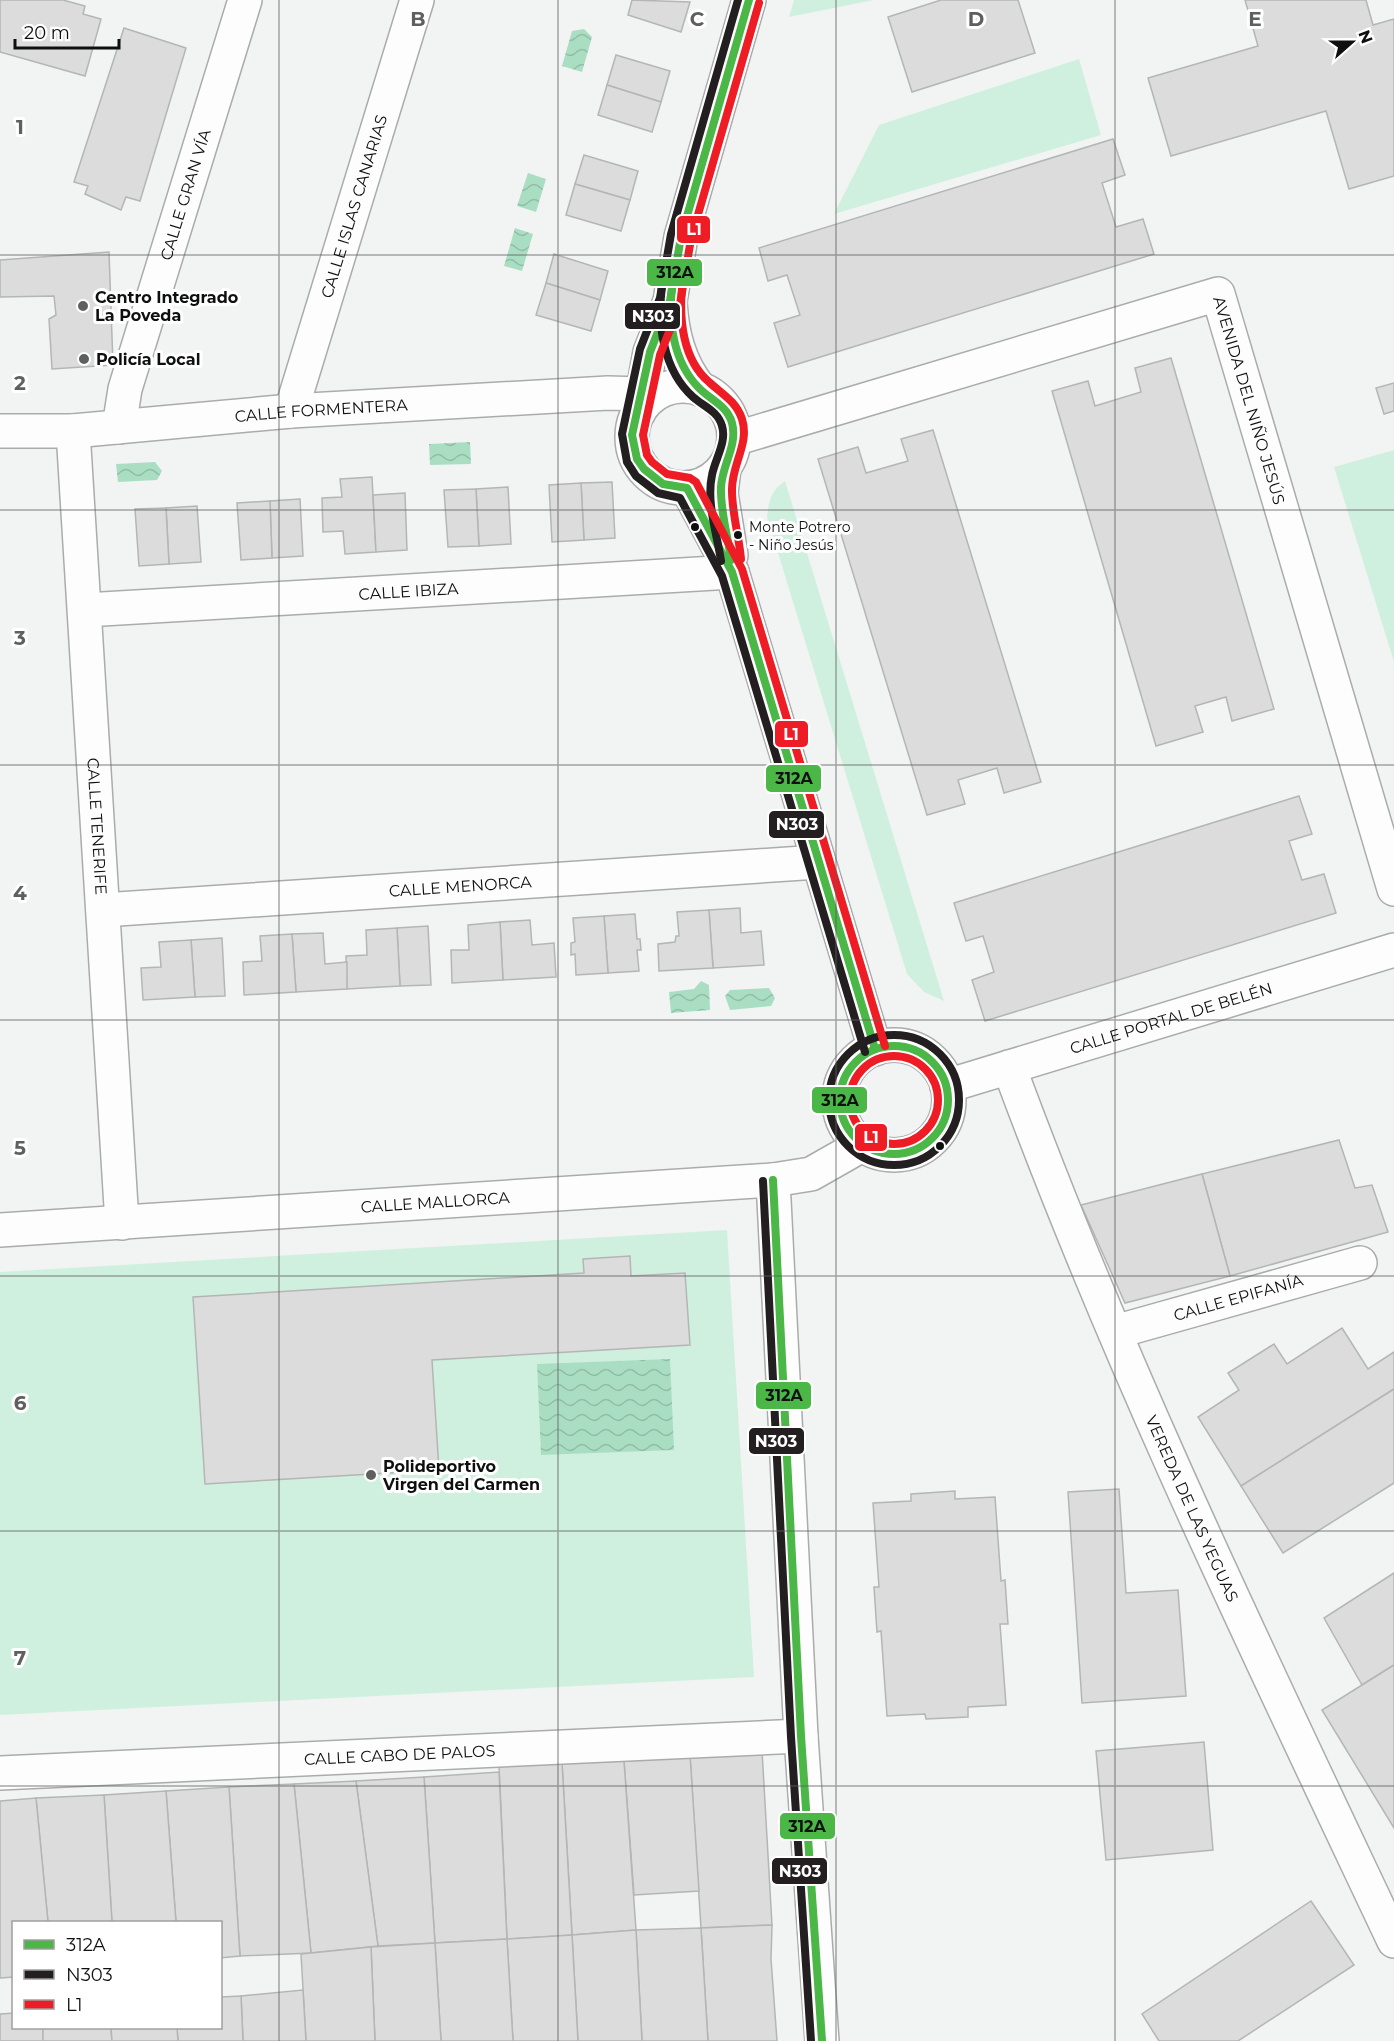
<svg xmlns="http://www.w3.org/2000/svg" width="1394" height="2041" font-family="Montserrat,sans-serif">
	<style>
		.green { fill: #d0f0df }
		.water { fill: url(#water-waves) }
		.building { fill: #dbdcdb; stroke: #b4b6b5; stroke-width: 1.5 }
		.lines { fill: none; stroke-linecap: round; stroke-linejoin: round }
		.minor-casing { stroke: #aaacab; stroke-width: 36 }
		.minor { stroke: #fdfdfd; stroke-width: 33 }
		.bus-1-casing { stroke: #fff; stroke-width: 12 }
		.bus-2-casing { stroke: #fff; stroke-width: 12 }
		.bus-3-casing { stroke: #fff; stroke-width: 12 }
		.bus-1 { stroke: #4ab747; stroke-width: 8 }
		.bus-2 { stroke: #231f20; stroke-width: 8 }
		.bus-3 { stroke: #ee1c25; stroke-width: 8 }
		.grid { fill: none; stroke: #5e605f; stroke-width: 1.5; stroke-opacity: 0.55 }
		.poi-dot { fill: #5e605f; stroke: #fff; stroke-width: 2 }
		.bus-dot { fill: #0e100f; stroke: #fff; stroke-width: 2 }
		.labels { text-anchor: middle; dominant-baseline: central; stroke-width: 6; stroke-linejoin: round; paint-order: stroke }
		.bus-label { font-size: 14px; fill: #0e100f; stroke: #fff; text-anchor: start }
		.street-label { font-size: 16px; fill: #0e100f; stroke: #fff }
		.poi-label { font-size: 16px; font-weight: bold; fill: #0e100f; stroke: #fff; text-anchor: start }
		.grid-label { font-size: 20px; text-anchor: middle; font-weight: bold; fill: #5e605f; stroke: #fff; stroke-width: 6; stroke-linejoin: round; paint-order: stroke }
		.line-badge { stroke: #fff; stroke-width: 2 }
		.badge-label { font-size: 16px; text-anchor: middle; font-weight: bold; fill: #fff }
		.pale-badge-label { font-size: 16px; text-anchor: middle; font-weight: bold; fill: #111 }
	</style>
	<defs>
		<pattern id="water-waves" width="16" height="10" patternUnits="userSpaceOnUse" patternTransform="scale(1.5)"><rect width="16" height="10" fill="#aadec3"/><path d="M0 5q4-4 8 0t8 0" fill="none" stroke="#91bda6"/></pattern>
	</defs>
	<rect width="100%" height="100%" fill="#f2f4f3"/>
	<g class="green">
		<path d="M794 0H874L789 17Z"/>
		<path d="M1079 59 1101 135 834 214 879 125Z"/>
		<path d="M1394 450V662L1334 467Z"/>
		<path d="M785 481 944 1001 924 992 907 974 767 517C769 499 771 491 785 481Z"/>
		<path d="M727 1230 754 1677 0 1715V1272Z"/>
	</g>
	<g class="water">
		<path d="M584 29 592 37 582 72 562 66 572 31Z"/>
		<path d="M528 173 546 179 536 212 517 206Z"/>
		<path d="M515 228 533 234 522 271 504 266Z"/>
		<path d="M470 442 471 464 430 465 429 444Z"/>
		<path d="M155 462 162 471 157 480 118 482 116 464Z"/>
		<path d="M701 981 709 985 710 1010 671 1013 669 992 694 989Z"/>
		<path d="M769 988 775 998 771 1006 730 1010 725 996 730 990Z"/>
		<path d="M670 1359 674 1450 541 1455 537 1364Z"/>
	</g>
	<g class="building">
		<path d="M0 0H63L85 6 83 14 101 19 85 76 0 52Z"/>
		<path d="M632 0 690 2 681 32 628 15Z"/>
		<path d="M941 0H1018L1035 53 912 92 888 17Z"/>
		<path d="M1245 0H1366L1373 25 1394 19V176L1349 189 1326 111 1171 156 1148 78 1258 46Z"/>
		<path d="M124 28 186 48 140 201 126 197 121 210 85 194 88 186 74 182Z"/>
		<path d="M616 55 670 71 661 102 607 85Z"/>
		<path d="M607 85 661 102 652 132 598 115Z"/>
		<path d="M1113 139 1125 175 1102 183 1116 227 1143 219 1154 254 788 367 774 323 800 315 787 275 768 281 759 248Z"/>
		<path d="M584 155 638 171 630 200 575 184Z"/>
		<path d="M575 184 630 200 621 231 566 215Z"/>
		<path d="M109 252 113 365 52 369 49 319 56 315 54 296 0 297V260Z"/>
		<path d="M554 254 608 271 600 300 546 283Z"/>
		<path d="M546 283 600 300 591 331 536 315Z"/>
		<path d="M1171 358 1274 709 1232 721 1226 697 1195 706 1203 732 1156 746 1052 391 1088 381 1095 406 1141 392 1135 368Z"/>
		<path d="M1394 383V411L1384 414 1376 388Z"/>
		<path d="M933 430 1041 782 1004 793 997 768 958 780 965 804 927 815 818 459 858 447 866 473 908 461 901 439Z"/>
		<path d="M372 477 376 552 345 554 343 531 323 532 322 498 342 497 340 479Z"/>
		<path d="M612 482 615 538 584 540 581 483Z"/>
		<path d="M581 483 584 540 552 542 549 485Z"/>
		<path d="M508 487 511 544 479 546 476 489Z"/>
		<path d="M476 489 479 546 448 547 444 490Z"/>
		<path d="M405 493 407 550 376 552 373 495Z"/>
		<path d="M300 499 303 556 272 558 270 501Z"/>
		<path d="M270 501 272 558 241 560 237 503Z"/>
		<path d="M197 506 201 562 169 564 166 508Z"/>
		<path d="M166 508 169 564 139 566 135 509Z"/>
		<path d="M1299 796 1312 834 1289 841 1302 880 1324 874 1336 913 985 1021 972 980 994 972 983 936 966 941 954 903Z"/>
		<path d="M740 908 741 933 761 931 764 965 713 968 709 910Z"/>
		<path d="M709 910 713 968 659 971 658 944 675 942 676 936H679L677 912Z"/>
		<path d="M635 914 637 939H640L641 950H637L639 971 608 973 604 916Z"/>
		<path d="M604 916 608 973 576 975 575 954 571 955V943L575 942 573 918Z"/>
		<path d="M530 920 532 945 554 943 556 977 503 980 500 922Z"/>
		<path d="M500 922 503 980 452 983 451 950H469L468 925Z"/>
		<path d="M428 926 431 985 400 986 397 928Z"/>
		<path d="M397 928 400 986 347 989 346 956 367 955 366 930Z"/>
		<path d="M323 933 325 964 347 962V989L296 992 292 934Z"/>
		<path d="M292 934 296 992 244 995 243 962 262 961 260 936Z"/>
		<path d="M222 938 225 996 195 997 191 940Z"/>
		<path d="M191 940 195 997 143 1000 141 968 161 967 159 942Z"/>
		<path d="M1339 1140 1355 1188 1372 1185 1388 1232 1230 1276 1202 1174Z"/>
		<path d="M1202 1174 1230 1276 1125 1303 1081 1205Z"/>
		<path d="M630 1256 631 1276 685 1273 690 1345 432 1360 439 1470 205 1484 193 1297 584 1273 583 1259Z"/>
		<path d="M1342 1328 1368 1369 1394 1352V1389L1241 1486 1198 1417 1239 1390 1228 1373 1274 1344 1287 1364Z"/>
		<path d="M1394 1389V1483L1283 1553 1241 1486Z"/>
		<path d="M1119 1489 1126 1593 1178 1590 1186 1696 1082 1703 1068 1492Z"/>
		<path d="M955 1491V1499L995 1497 1001 1581 1005 1580 1008 1624H1000L1006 1705 968 1707V1717L926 1719 925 1714 887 1716 881 1631 877 1632 874 1587H879L873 1503 911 1501V1494Z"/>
		<path d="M1394 1573V1665L1362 1685 1324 1618Z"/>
		<path d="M1394 1665V1828L1322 1710Z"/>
		<path d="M1204 1742 1213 1850 1106 1860 1096 1751Z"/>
		<path d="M762 1750 772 1925 701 1928 690 1755Z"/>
		<path d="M690 1755 699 1891 634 1895 624 1761Z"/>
		<path d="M624 1761 636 1930 572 1935 562 1763Z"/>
		<path d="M562 1763 572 1935 507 1939 499 1765Z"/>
		<path d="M499 1772 507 1939 435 1943 424 1777Z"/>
		<path d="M424 1777 435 1943 378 1946 356 1781Z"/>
		<path d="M356 1781 378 1946 311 1953 294 1784Z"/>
		<path d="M294 1784 311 1953 240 1956 229 1787Z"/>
		<path d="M229 1787 240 1956 220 1958V1922H176L166 1791Z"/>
		<path d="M166 1791 176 1922H112L104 1795Z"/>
		<path d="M104 1795 112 1922H48L36 1798Z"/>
		<path d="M36 1798 48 1922H14V1977L0 1978V1801Z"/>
		<path d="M1311 1901 1354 1965 1238 2041H1159L1142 2014Z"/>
		<path d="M772 1925 771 1959 777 2041H708L701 1928Z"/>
		<path d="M701 1928 708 2041H642L636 1930Z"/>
		<path d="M636 1930 642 2041H578L572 1935Z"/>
		<path d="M572 1935 578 2041H513L507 1939Z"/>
		<path d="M507 1939 513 2041H441L435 1943Z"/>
		<path d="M435 1943 441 2041H375L371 1947Z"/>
		<path d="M371 1947 375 2041H306L301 1954Z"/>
		<path d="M303 1990 306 2041H243L241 1996Z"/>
		<path d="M241 1996 243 2041H178L177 2028H220V1997Z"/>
		<path d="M14 2013V2028H43V2041H0V2014Z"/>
		<path d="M43 2028H111L112 2041H43Z"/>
		<path d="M111 2028H177L178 2041H112Z"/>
	</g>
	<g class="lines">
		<g class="minor-casing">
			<g id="minor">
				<path d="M670 302C672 334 679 363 700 389"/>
				<circle cx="683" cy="437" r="51"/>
				<path id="s1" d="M291 411 417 0"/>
				<path d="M639 412 650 352 670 301 681 237 749 0"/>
				<path id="s2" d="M119 427 125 389 245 0"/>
				<path id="s3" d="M0 431H73L291 411 608 393 642 394"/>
				<path id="s4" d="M73 431 122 1223"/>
				<path id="s5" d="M734 439 1218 294 1394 889"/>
				<path d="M724 468 721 493 731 555"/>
				<path d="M687 488 732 572 875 1049"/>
				<path id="s6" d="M85 610 732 572"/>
				<path id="s7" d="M103 910 818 862"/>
				<circle cx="894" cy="1100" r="55"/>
				<path id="s8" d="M1009 1067C1119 1366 1258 1653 1394 1941"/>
				<path id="s9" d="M947 1086 1394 950"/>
				<path d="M773 1180 801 1736 822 2041"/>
				<path id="s10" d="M0 1230 773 1180 811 1174 862 1145"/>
				<path id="s11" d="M1115 1332 1360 1263"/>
				<path id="s12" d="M0 1773 801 1736"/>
			</g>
		</g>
		<use href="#minor" class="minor"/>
		<g class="bus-1-casing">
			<g id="bus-1">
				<path d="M749 0 681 237 670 301 650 352 632 435 637 459 644 469 663 484 687 488 732 572 875 1049"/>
				<path d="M672 287C668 321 673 361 698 387 710 400 727 405 732 423 738 445 722 465 721 487 720 511 728 536 731 560"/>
				<circle cx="894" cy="1100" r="54"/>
				<path d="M773 1180 801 1736 822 2041"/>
			</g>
		</g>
		<g class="bus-2-casing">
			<g id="bus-2">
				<path d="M738 0 671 234 660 298 640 349 622 434 627 462 636 476 658 493 680 498 722 576 865 1052"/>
				<path d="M662 286C657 324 663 370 693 397 703 406 718 411 722 426 727 442 715 459 712 475 706 503 717 533 721 561"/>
				<circle cx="894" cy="1100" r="65"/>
				<path d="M763 1181 791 1737 811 2041"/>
			</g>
		</g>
		<g class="bus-3-casing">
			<g id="bus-3">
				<path d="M759 3 691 239 680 304 660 355 643 435 647 455 652 462 667 474 690 478 696 482 742 569 885 1046"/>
				<path d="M682 288C679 320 683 360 709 382 722 394 736 401 742 419 750 444 731 465 732 491 732 513 739 536 741 559"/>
				<circle cx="894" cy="1100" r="44"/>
			</g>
		</g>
		<use href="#bus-1" class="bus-1"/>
		<use href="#bus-2" class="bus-2"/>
		<use href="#bus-3" class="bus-3"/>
	</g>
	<path class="grid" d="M279 0V2041M558 0V2041M836 0V2041M1115 0V2041M0 255H1394M0 510H1394M0 765H1394M0 1020H1394M0 1276H1394M0 1531H1394M0 1786H1394"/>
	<g class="poi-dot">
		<circle cx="83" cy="306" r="6"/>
		<circle cx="84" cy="359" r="6"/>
		<circle cx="371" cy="1475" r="6"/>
	</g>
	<g class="bus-dot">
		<circle cx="695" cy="527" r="5"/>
		<circle cx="738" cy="535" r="5"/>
		<circle cx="940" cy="1146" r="5"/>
	</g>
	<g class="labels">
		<g class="bus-label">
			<text x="749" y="527">Monte Potrero<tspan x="749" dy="18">- Niño Jesús</tspan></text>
		</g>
		<g class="street-label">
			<text stroke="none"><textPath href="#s2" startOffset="242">CALLE GRAN VÍA</textPath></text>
			<text stroke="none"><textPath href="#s1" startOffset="214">CALLE ISLAS CANARIAS</textPath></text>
			<text stroke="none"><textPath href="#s5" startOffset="616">AVENIDA DEL NIÑO JESÚS</textPath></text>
			<text stroke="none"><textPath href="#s3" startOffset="322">CALLE FORMENTERA</textPath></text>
			<text stroke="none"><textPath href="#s6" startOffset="324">CALLE IBIZA</textPath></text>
			<text stroke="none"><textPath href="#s4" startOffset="396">CALLE TENERIFE</textPath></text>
			<text stroke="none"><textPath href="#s7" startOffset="358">CALLE MENORCA</textPath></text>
			<text stroke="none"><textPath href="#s9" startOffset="234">CALLE PORTAL DE BELÉN</textPath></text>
			<text stroke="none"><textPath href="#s10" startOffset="436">CALLE MALLORCA</textPath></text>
			<text stroke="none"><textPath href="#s11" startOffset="128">CALLE EPIFANÍA</textPath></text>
			<text stroke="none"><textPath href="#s8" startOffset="478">VEREDA DE LAS YEGUAS</textPath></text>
			<text stroke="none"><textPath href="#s12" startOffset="400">CALLE CABO DE PALOS</textPath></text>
		</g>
		<g class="poi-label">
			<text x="95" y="297">Centro Integrado<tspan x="95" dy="18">La Poveda</tspan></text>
			<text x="96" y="359">Policía Local</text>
			<text x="383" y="1466">Polideportivo<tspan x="383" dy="18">Virgen del Carmen</tspan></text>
		</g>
	</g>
	<g class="grid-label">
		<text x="418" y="26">B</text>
		<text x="697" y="26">C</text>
		<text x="976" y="26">D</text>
		<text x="1255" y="26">E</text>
		<text x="20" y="134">1</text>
		<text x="20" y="390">2</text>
		<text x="20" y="645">3</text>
		<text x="20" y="900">4</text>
		<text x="20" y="1155">5</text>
		<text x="20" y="1410">6</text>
		<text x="20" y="1665">7</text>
	</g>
	<g class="line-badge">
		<rect x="676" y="215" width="35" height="29" rx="6" fill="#ee1c25"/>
		<rect x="646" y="258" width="57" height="29" rx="6" fill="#4ab747"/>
		<rect x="624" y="302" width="57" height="28" rx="6" fill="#231f20"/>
		<rect x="774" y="720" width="35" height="28" rx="6" fill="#ee1c25"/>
		<rect x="765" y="764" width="57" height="29" rx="6" fill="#4ab747"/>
		<rect x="768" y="810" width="57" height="29" rx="6" fill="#231f20"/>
		<rect x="811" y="1086" width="57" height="28" rx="6" fill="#4ab747"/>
		<rect x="854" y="1123" width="34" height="29" rx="6" fill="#ee1c25"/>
		<rect x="755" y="1381" width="57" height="29" rx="6" fill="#4ab747"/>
		<rect x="748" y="1427" width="57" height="28" rx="6" fill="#231f20"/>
		<rect x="779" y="1812" width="57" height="28" rx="6" fill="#4ab747"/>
		<rect x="771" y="1857" width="57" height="28" rx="6" fill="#231f20"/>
	</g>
	<g class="badge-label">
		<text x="694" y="235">L1</text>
		<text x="653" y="322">N303</text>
		<text x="791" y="740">L1</text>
		<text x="797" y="830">N303</text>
		<text x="871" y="1143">L1</text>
		<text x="776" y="1447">N303</text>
		<text x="800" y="1877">N303</text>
	</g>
	<g class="pale-badge-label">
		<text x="675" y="278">312A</text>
		<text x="794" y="784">312A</text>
		<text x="840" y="1106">312A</text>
		<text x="784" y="1401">312A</text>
		<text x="807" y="1832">312A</text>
	</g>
	<rect x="12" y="1921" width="210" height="108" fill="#ffffff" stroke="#9f9f9f" stroke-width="1.5"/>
	<rect x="24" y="1940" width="30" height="9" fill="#4ab747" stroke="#9f9f9f" stroke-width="1.5"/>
	<text x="66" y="1951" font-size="18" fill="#0e100f">312A</text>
	<rect x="24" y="1970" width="30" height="9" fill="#231f20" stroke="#9f9f9f" stroke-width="1.5"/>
	<text x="66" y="1981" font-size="18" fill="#0e100f">N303</text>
	<rect x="24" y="2000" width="30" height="9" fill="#ee1c25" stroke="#9f9f9f" stroke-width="1.5"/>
	<text x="66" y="2011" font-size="18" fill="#0e100f">L1</text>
	<g transform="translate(1352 42) rotate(69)" stroke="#ffffff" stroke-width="4.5" paint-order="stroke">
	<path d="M0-4.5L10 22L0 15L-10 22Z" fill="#0e100f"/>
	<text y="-9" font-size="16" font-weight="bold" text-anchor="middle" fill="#0e100f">N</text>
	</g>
	<path d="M15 39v9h104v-9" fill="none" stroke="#0e100f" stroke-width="3"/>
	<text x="24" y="39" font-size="18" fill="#0e100f" stroke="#ffffff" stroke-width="4.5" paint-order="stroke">20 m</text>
</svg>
